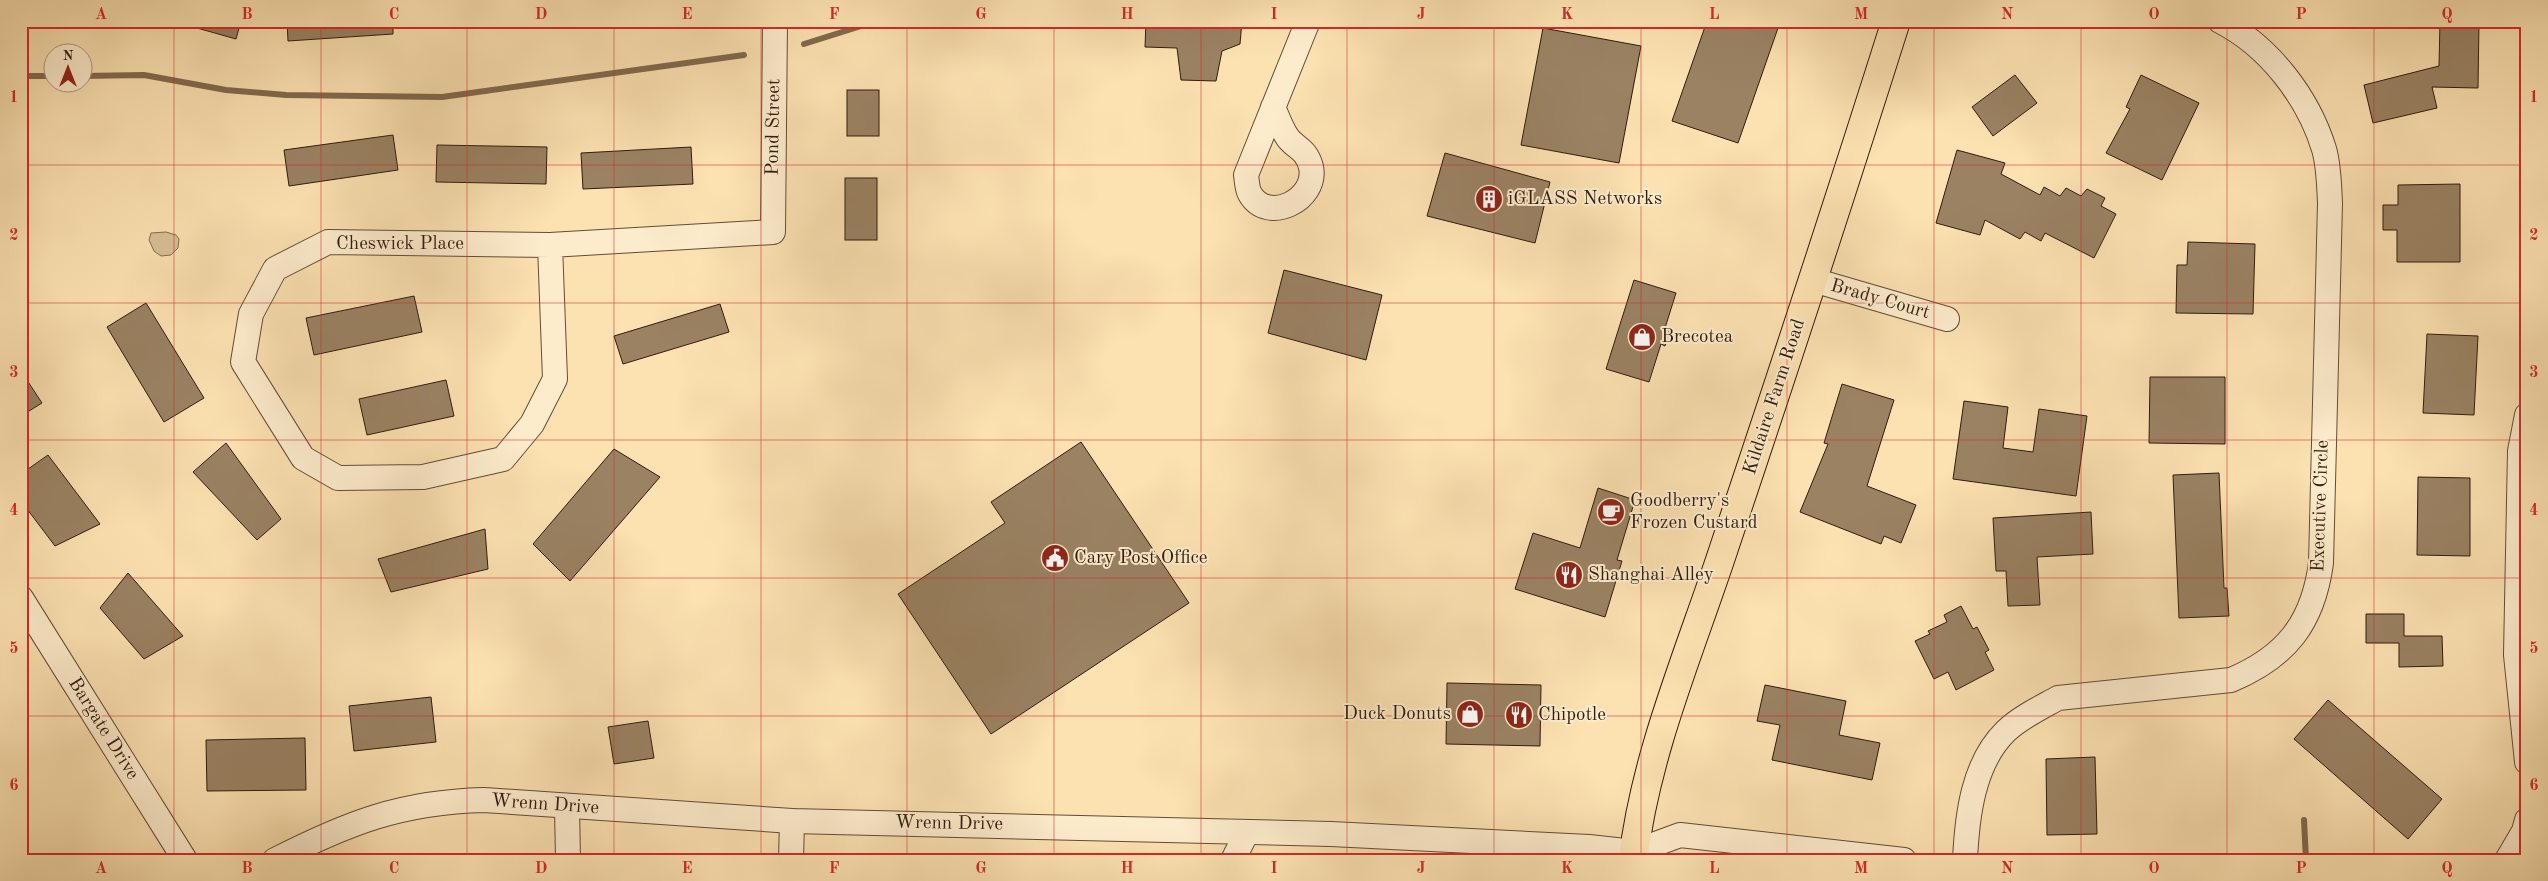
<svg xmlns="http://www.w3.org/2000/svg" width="2548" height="881" font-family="'Old Standard TT',serif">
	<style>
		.green { fill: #d9bf95; stroke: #846d52 }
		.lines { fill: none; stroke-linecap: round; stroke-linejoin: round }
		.stream { stroke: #816a4f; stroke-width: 6 }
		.building { fill: #9a8263; stroke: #301b0e }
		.minor-casing { stroke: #634c37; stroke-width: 26 }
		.major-casing { stroke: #301b0e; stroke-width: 30 }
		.minor { stroke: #fdeccc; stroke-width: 24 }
		.major { stroke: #fce1b1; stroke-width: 28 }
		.grid { fill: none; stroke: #d62828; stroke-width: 1; stroke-opacity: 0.55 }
		.labels { text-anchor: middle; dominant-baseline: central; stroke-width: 4; stroke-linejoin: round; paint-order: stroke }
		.street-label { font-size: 19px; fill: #301b0e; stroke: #fdeccc }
		.poi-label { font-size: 19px; fill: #301b0e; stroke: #fdeccc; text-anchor: start }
		.neatline { fill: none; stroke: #d62828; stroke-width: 2 }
		.grid-label { font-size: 16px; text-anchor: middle; font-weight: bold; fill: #d62828 }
	</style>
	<rect width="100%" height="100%" fill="#fce1b1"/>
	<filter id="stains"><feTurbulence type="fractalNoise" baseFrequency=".004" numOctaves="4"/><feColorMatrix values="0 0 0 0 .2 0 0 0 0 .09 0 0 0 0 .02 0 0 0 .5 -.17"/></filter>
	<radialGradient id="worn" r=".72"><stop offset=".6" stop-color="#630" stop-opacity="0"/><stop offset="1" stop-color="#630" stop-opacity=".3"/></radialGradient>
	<path class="green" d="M166 232 176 235 179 239 178 248 171 255 161 256 154 251 149 240 151 233Z"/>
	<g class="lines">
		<g class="stream">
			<path d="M804 44 877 21"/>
			<path d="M21 76H52"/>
			<path d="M82 76 144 75 226 90 286 95 442 97 744 55"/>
			<path d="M2304 820 2306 860"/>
		</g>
	</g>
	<g class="building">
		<path d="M190 21H241L236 39 190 26Z"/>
		<path d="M287 21H393V34L288 41Z"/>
		<path d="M1146 21H1242L1240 44 1222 51 1216 81 1181 80 1177 48 1145 47Z"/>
		<path d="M1707 21H1758L1778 28 1738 143 1672 121Z"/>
		<path d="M2440 21H2479L2478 88 2432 87 2437 108 2373 123 2364 85 2439 66Z"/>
		<path d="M1543 28 1641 46 1619 163 1521 145Z"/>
		<path d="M2015 75 2037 103 1993 136 1972 107Z"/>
		<path d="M2141 75 2199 103 2162 180 2106 153 2130 109 2126 107Z"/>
		<rect x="847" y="90" width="32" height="46"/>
		<path d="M393 135 398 170 289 186 284 150Z"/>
		<path d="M437 145 547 147 546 184 436 182Z"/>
		<path d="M691 147 693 184 583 189 581 153Z"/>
		<path d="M1957 150 2005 163 2001 174 2040 195 2044 187 2060 196 2066 188 2081 196 2087 189 2105 198 2101 206 2116 214 2094 258 2045 233 2041 241 2025 232 2020 239 1985 220 1980 235 1936 223Z"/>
		<path d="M1445 153 1550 182 1535 243 1427 216Z"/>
		<rect x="845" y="178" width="32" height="62"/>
		<path d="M2460 184V262H2397V230H2383V205H2398V185Z"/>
		<path d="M2188 242 2255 244 2253 314 2176 313 2177 265H2187Z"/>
		<path d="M1284 270 1382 295 1366 360 1268 333Z"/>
		<path d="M1634 280 1676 293 1665 328 1670 329 1665 346 1661 344 1649 382 1606 369Z"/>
		<path d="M414 296 422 332 314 355 306 318Z"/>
		<path d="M146 303 204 398 164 422 107 327Z"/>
		<path d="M720 304 729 332 623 364 614 336Z"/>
		<path d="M2427 334 2478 336 2474 415 2423 413Z"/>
		<path d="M21 371 42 403 21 416Z"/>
		<path d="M2150 377H2225V444L2149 443Z"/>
		<path d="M446 380 454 416 367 435 359 399Z"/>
		<path d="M1842 384 1894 400 1867 486 1916 505 1901 543 1884 536 1881 544 1800 512 1828 444 1824 443Z"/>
		<path d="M1964 401 2008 407 2003 448 2033 452 2039 409 2087 416 2076 496 1953 479Z"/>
		<path d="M1081 442 1189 603 991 734 898 594 1005 523 991 502Z"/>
		<path d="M226 443 281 519 257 540 193 472Z"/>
		<path d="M614 449 660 477 570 581 533 544Z"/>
		<path d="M48 455 100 524 55 546 21 501V474Z"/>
		<path d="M2219 473 2224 588H2227L2229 616 2179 618 2173 475Z"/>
		<path d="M2418 477 2470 478V556L2417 555Z"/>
		<path d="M1598 488 1635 500 1617 560 1622 561 1605 617 1515 589 1533 533 1580 548Z"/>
		<path d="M2091 512 2093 554 2037 557 2040 605 2008 606 2006 571H1996L1993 518Z"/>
		<path d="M485 529 488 569 391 592 378 559Z"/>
		<path d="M128 573 183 636 144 659 100 608Z"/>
		<path d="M1961 606 1973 629 1977 627 1989 650 1985 652 1994 670 1956 690 1948 672 1934 679 1915 641 1930 634 1928 631 1947 622 1944 615Z"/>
		<path d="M2366 614H2404V636H2442L2443 666 2399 667V643H2366Z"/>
		<path d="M1447 683 1541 685 1540 746 1446 744Z"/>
		<path d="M1765 685 1846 701 1839 735 1880 743 1872 780 1772 760 1780 725 1757 721Z"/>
		<path d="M431 697 436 742 354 751 349 706Z"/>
		<path d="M2328 700 2442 799 2408 839 2294 739Z"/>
		<path d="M648 721 654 758 614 764 608 727Z"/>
		<path d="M305 738 306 790 207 791 206 740Z"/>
		<path d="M2095 757 2097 834 2047 835 2046 759Z"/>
	</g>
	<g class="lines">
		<g class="minor-casing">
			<g id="minor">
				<path d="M1273 107C1277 116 1281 127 1286 135 1293 148 1306 147 1311 167 1318 199 1268 225 1250 194 1247 189 1247 181 1246 175L1308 21"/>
				<path d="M550 245 555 379 532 424 503 459 423 477 338 478 303 458 243 362 251 314 275 269 328 242 550 245 773 232 775 21"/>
				<path d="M1813 280 1947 319"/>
				<path d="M2527 415 2520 451 2516 655 2527 762"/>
				<path d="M21 598 185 860"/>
				<path d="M567 807 568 860"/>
				<path d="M1634 852 1680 835 1904 860"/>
				<path d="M275 860C348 823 401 802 484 800L792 821 1331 834 1589 847 1634 852 1649 860"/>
				<path d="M791 860 792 821"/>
				<path d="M1233 860 1247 832"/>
				<path d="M1965 860C1967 816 1973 763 2006 731 2021 717 2040 708 2058 698L2231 680C2286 657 2313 623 2321 563L2330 203C2329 185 2329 166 2324 149 2308 97 2269 46 2220 21"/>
				<path d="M2507 860 2524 831 2527 820"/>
			</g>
		</g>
		<g class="major-casing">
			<path id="major" d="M1633 860C1646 750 1692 647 1726 542 1784 369 1841 195 1896 21"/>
		</g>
		<use href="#minor" class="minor"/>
		<use href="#major" class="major"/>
	</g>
	<path class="grid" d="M174 21V860M321 21V860M467 21V860M614 21V860M761 21V860M907 21V860M1054 21V860M1201 21V860M1347 21V860M1494 21V860M1641 21V860M1787 21V860M1934 21V860M2081 21V860M2227 21V860M2374 21V860M21 165H2527M21 303H2527M21 440H2527M21 578H2527M21 716H2527"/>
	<defs>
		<g id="building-disc" transform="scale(1.4375)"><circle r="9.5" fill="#8f2418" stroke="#fdeccc"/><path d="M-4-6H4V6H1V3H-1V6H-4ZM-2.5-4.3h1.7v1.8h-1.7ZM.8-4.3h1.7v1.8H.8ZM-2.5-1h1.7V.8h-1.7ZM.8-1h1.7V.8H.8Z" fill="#fff"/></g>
		<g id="shop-disc" transform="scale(1.4375)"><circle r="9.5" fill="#8f2418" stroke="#fdeccc"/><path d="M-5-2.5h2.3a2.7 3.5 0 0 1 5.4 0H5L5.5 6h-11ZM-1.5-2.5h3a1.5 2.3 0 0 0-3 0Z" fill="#fff"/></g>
		<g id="cafe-disc" transform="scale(1.4375)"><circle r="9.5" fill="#8f2418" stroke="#fdeccc"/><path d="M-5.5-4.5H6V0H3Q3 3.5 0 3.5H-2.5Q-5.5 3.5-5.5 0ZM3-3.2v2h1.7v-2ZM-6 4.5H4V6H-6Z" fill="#fff"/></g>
		<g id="civic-disc" transform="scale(1.4375)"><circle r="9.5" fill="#8f2418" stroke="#fdeccc"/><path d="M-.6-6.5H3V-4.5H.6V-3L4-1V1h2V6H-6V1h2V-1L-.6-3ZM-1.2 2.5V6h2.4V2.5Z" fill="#fff"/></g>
		<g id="restaurant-disc" transform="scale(1.4375)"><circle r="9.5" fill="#8f2418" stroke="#fdeccc"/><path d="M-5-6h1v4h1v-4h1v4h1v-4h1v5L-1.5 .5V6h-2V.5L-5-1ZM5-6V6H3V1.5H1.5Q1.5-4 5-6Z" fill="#fff"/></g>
	</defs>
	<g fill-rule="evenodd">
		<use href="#building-disc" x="1489" y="199"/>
		<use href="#shop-disc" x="1642" y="337"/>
		<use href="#cafe-disc" x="1611" y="512"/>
		<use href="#civic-disc" x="1055" y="558"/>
		<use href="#restaurant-disc" x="1569" y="575"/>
		<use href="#shop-disc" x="1470" y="714"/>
		<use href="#restaurant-disc" x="1519" y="715"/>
	</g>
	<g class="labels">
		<g class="street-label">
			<text transform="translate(774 127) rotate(-89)">Pond Street</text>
			<text x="400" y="244">Cheswick Place</text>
			<text transform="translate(1880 300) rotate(16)">Brady Court</text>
			<text transform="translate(1775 397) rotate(-72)">Kildaire Farm Road</text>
			<text transform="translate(2321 506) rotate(-88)">Executive Circle</text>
			<text transform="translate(103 729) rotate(58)">Bargate Drive</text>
			<text transform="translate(545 805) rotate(4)">Wrenn Drive</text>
			<text transform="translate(949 824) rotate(1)">Wrenn Drive</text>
		</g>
		<g class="poi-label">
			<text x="1508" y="199">iGLASS Networks</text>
			<text x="1661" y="337">Brecotea</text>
			<text x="1630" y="501">Goodberry's<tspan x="1630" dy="22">Frozen Custard</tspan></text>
			<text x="1074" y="558">Cary Post Office</text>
			<text x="1588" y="575">Shanghai Alley</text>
			<text x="1451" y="714" text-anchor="end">Duck Donuts</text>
			<text x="1538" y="715">Chipotle</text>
		</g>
	</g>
	<rect width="2548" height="881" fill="none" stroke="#fce1b1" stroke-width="55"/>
	<g transform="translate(68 68)"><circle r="24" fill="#fdeccc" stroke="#ab9880"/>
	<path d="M0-4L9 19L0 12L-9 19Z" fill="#8f2418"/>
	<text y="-8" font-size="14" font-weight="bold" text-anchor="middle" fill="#301b0e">N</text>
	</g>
	<rect x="28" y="28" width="2492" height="826" class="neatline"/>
	<g class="grid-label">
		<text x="101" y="19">A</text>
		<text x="247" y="19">B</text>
		<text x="394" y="19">C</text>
		<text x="541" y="19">D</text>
		<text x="687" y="19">E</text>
		<text x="834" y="19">F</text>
		<text x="981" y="19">G</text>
		<text x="1127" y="19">H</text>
		<text x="1274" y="19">I</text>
		<text x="1421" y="19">J</text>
		<text x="1567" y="19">K</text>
		<text x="1714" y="19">L</text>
		<text x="1861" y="19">M</text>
		<text x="2007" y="19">N</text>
		<text x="2154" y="19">O</text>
		<text x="2301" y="19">P</text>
		<text x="2447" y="19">Q</text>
		<text x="14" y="102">1</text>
		<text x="2534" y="102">1</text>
		<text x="14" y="240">2</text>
		<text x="2534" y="240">2</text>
		<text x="14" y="377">3</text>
		<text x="2534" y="377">3</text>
		<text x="14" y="515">4</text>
		<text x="2534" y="515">4</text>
		<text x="14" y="653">5</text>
		<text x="2534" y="653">5</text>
		<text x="14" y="790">6</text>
		<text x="2534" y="790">6</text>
		<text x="101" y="873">A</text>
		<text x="247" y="873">B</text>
		<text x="394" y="873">C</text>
		<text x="541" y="873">D</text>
		<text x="687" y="873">E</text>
		<text x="834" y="873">F</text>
		<text x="981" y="873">G</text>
		<text x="1127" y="873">H</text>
		<text x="1274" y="873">I</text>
		<text x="1421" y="873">J</text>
		<text x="1567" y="873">K</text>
		<text x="1714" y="873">L</text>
		<text x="1861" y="873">M</text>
		<text x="2007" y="873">N</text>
		<text x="2154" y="873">O</text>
		<text x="2301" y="873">P</text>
		<text x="2447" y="873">Q</text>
	</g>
	<rect width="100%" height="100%" filter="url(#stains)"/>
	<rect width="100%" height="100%" fill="url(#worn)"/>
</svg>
